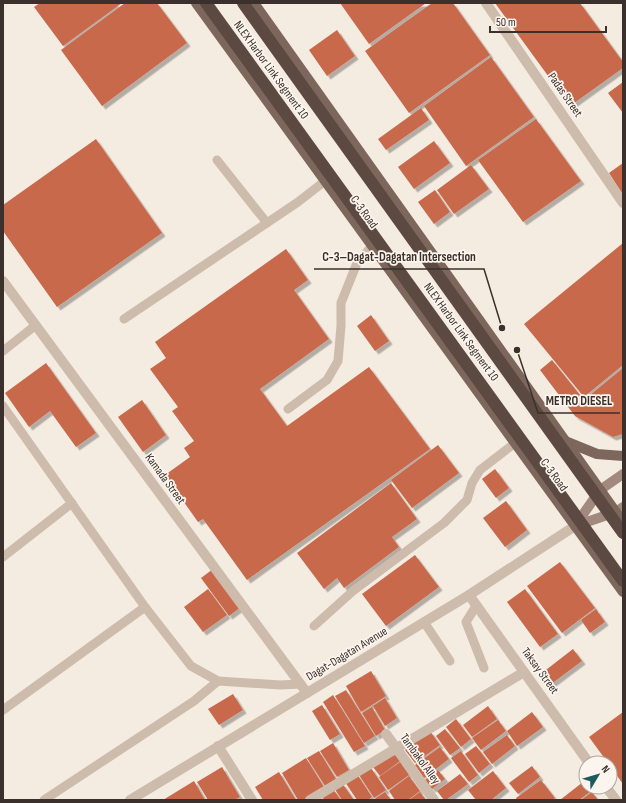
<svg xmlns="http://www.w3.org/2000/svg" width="626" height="803" font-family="'Sofia Sans Condensed',sans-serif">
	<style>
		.building { fill: #c8694b; filter: url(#shadow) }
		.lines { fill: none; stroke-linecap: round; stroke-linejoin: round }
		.service { stroke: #cdbbac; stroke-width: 9 }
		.minor { stroke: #cdbbac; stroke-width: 10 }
		.tertiary { stroke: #cdbbac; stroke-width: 10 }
		.secondary { stroke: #a18a7d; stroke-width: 10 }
		.primary { stroke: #7d675c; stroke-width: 10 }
		.motorway-bridge { stroke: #5c4a42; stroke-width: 12 }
		.labels { text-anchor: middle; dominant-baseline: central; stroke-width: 3.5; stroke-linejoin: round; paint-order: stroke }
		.street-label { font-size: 12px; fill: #3b302b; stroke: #fbf5ee }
		.leader { fill: none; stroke: #3b302b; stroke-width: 1.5 }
		.callout-dot { fill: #3b302b; stroke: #fbf5ee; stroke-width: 1.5 }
		.callout-label { font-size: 13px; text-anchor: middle; font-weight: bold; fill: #3b302b; stroke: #fbf5ee; stroke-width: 3.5; stroke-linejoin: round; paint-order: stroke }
	</style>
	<defs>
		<filter id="shadow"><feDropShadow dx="3.5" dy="3.5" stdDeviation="0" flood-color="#0004"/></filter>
	</defs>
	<rect width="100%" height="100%" fill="#f4ebe1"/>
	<g class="building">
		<path d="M40 3H122L63 46 34 7Z"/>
		<path d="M125 3H157L187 43 102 106 61 50Z"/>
		<path d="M340 3H426L369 44Z"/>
		<path d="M432 3H453L490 55 409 113 365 51Z"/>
		<path d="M495 3H580L623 62V68L570 106Z"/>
		<path d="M337 30 355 56 327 76 309 50Z"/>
		<path d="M491 57 534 117 466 166 424 106Z"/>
		<path d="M623 82V113L608 93Z"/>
		<path d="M421 108 429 120 386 150 378 139Z"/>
		<path d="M536 119 581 181 523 222 478 160Z"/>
		<path d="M96 139 162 233 57 307 3 231V205Z"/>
		<path d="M434 141 450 163 414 189 398 167Z"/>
		<path d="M623 163V195L609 173Z"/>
		<path d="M471 165 489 189 454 214 437 190Z"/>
		<path d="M435 190 450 212 434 224 418 202Z"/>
		<path d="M623 243V365L584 397 524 324Z"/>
		<path d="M286 249 308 280 294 290 329 339 260 389 287 426 369 367 430 449 247 580 203 519 198 522 165 475 190 457 184 448 194 441 172 411 178 407 150 369 166 358 155 342Z"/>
		<path d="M371 315 389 341 375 351 357 326Z"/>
		<path d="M552 360 584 400 623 368V434L613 437 575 416 540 370Z"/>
		<path d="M46 363 96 433 76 447 50 411 29 427 5 393Z"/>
		<path d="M142 400 166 435 143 452 118 417Z"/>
		<path d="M438 445 459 473 412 508 391 480Z"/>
		<path d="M495 469 509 488 496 498 482 479Z"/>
		<path d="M391 483 417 519 392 537 399 547 344 588 337 578 324 589 297 553Z"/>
		<path d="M506 501 527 530 505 547 483 518Z"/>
		<path d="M415 555 439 587 386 626 362 594Z"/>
		<path d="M560 562 595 608 562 633 527 586Z"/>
		<path d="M213 569 241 607 229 616 201 578Z"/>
		<path d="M208 589 227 615 203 632 184 607Z"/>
		<path d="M525 589 558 634 540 647 507 602Z"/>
		<path d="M596 609 605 622 590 633 581 620Z"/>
		<path d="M573 649 582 661 550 685 542 673Z"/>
		<path d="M371 671 386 696 361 712 346 686Z"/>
		<path d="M346 690 375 736 364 743 335 696Z"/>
		<path d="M233 694 243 710 219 725 208 709Z"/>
		<path d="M333 695 365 746 354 752 323 702Z"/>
		<path d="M385 698 397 718 385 726 373 706Z"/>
		<path d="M322 705 340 734 330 740 312 711Z"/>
		<path d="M488 706 497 719 472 737 463 725Z"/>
		<path d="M372 707 385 730 376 736 362 713Z"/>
		<path d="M532 712 543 727 517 746 507 731Z"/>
		<path d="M623 712V784L610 766V763H608L589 737Z"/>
		<path d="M456 719 471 739 461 747 446 727Z"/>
		<path d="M498 720 506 731 481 750 472 738Z"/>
		<path d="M445 729 460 748 450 755 436 736Z"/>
		<path d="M430 731 440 745 415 763 405 750Z"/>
		<path d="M507 735 515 746 492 764 483 752Z"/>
		<path d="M333 743 349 770 337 777 320 751Z"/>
		<path d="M476 746 490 764 479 773 465 754Z"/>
		<path d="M440 747 449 759 424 778 415 765Z"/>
		<path d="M319 751 336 779 325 786 307 758Z"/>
		<path d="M461 751 478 775 469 782 451 758Z"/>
		<path d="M393 752 400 761 380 776 373 767Z"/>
		<path d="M306 758 324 787 303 800H298L282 773Z"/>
		<path d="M400 762 409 775 388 790 379 777Z"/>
		<path d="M532 766 540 777 518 794 509 783Z"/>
		<path d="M222 767 240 797 234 800H208L197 782Z"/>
		<path d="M371 768 386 790 374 798 359 775Z"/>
		<path d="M438 770 445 779 432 789 425 780Z"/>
		<path d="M493 771 506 788 491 800H476L468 790Z"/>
		<path d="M279 772 296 800H263L255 787Z"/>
		<path d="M357 774 372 797 368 800H357L345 782Z"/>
		<path d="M460 774 468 784 446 800H444L437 791Z"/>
		<path d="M409 776 420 791 408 800H395L389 791Z"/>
		<path d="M541 780 555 798 552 800H517L516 798Z"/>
		<path d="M194 781 205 800H163Z"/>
		<path d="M583 782 586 787 591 791 579 800H560Z"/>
		<path d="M342 783 354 800H342L334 788Z"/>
		<path d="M333 789 341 800H324L322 796Z"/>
		<path d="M385 792 391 800H373Z"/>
		<path d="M420 792 426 800H409Z"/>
		<path d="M592 792 598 800H581Z"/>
	</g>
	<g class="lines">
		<g class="service">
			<path d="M217 160 267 223"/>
			<path d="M124 319 298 202 325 181"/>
			<path d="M3 351 36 325"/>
			<path d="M3 406 145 607 191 666 218 681 280 685 301 684"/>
			<path d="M288 409 327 380 338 361 341 326V303L357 263 372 246"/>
			<path d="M3 557 72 503"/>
			<path d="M476 606 466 622 484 668"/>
			<path d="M424 622 450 661"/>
			<path d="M314 626 353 591 444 523 467 500 472 483 480 470 515 443"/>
			<path d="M3 710 145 607"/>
			<path d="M44 800 194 701 218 681"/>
		</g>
		<g class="minor">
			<path d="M486 3 623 203"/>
			<path d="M3 281 307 693"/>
			<path d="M469 595 589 763"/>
			<path d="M386 734 434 800"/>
			<path d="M218 746 252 800"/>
			<path d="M606 787 616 800"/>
			<path d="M310 800 524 672"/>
		</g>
		<path class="tertiary" d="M130 800 469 595 575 526"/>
		<g class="secondary">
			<path d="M575 526 600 490 623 474"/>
			<path d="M575 526 616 512 623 507"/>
		</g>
		<g class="primary">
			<path d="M196 3 623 592"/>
			<path d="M254 3 623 522"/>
			<path d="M565 441 597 454 623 456"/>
		</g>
		<g class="motorway-bridge">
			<path d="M206 3 623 581"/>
			<path d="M243 3 623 533"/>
		</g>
	</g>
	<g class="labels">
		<g class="street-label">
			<text transform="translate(271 70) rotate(54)">NLEX Harbor Link Segment 10</text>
			<text transform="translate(565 95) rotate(55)">Padas Street</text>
			<text transform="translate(364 212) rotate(54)">C-3 Road</text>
			<text transform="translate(461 332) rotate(54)">NLEX Harbor Link Segment 10</text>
			<text transform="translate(554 475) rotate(54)">C-3 Road</text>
			<text transform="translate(165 479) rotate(54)">Kamada Street</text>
			<text transform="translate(347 654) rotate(-31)">Dagat-Dagatan Avenue</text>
			<text transform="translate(540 671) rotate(54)">Taksay Street</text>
			<text transform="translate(420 759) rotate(54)">Tambakol Alley</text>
		</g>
	</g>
	<path class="leader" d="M502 328L484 269H314M517 350L538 413H620"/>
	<g class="callout-dot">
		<circle cx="502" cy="328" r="4"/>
		<circle cx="517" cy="350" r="4"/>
	</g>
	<g class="callout-label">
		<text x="399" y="261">C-3–Dagat-Dagatan Intersection</text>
		<text x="579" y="405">METRO DIESEL</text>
	</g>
	<rect width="626" height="803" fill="none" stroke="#3b302b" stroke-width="8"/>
	<g transform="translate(598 775) rotate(52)"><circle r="19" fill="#fbf5ee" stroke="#aea6a0"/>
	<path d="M0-3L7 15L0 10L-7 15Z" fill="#1f5a5e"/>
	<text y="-6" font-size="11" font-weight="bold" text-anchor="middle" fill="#3b302b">N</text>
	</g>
	<path d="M490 26v6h116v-6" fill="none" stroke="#3b302b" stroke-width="2"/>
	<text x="496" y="26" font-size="12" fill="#3b302b" stroke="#fbf5ee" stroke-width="3" paint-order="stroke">50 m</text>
</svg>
